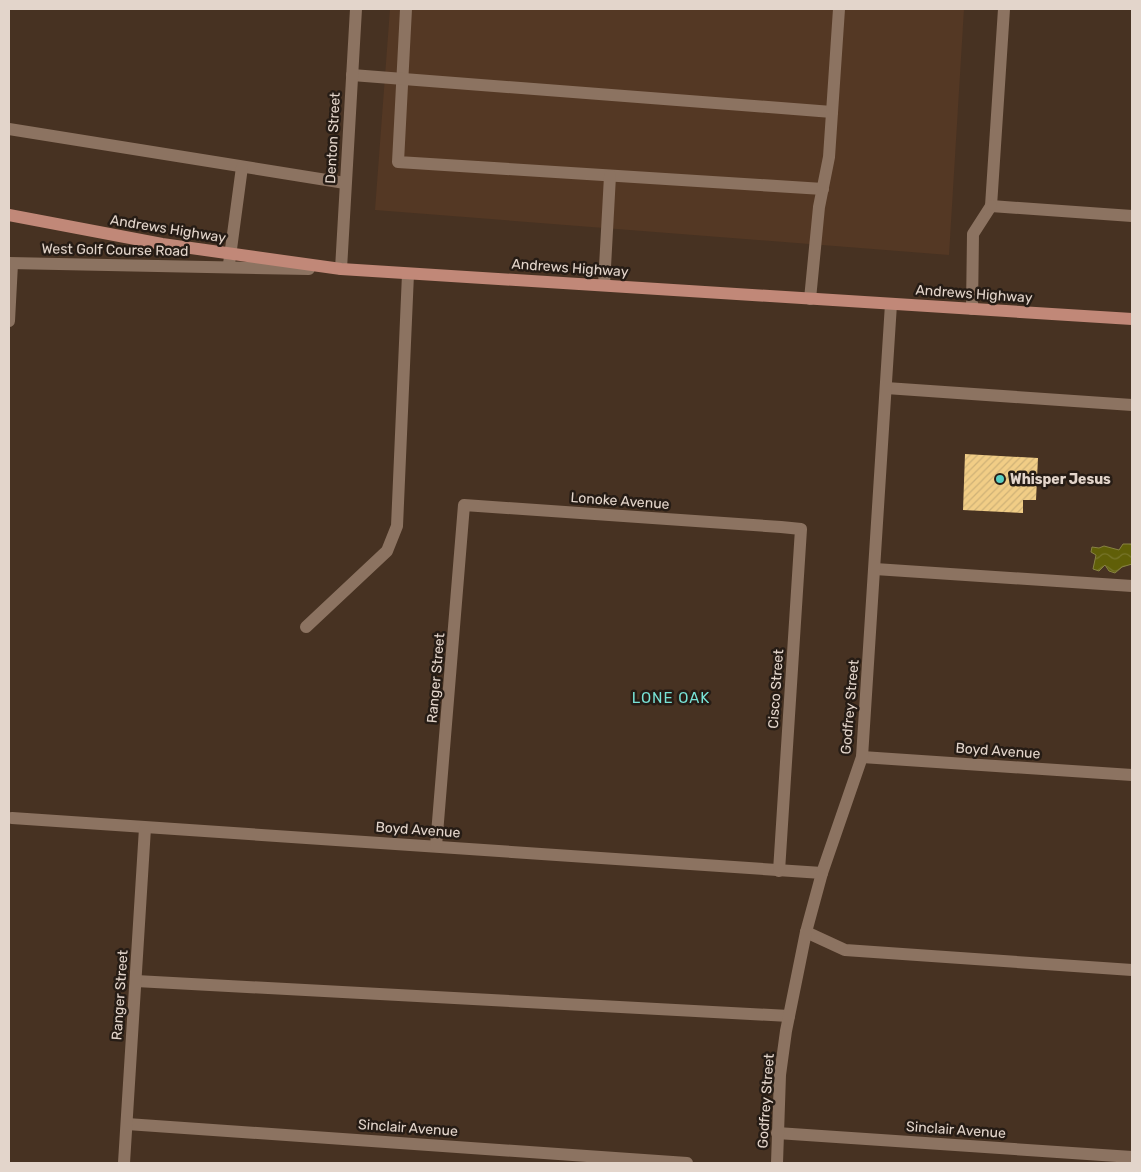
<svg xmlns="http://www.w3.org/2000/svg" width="1141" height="1172" font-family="Rubik,sans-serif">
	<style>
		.built { fill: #543824 }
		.water { fill: url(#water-waves); stroke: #878242 }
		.building { fill: url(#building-hatch) }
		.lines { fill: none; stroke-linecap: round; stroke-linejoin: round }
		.service { stroke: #8c7361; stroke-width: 12 }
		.minor { stroke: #8c7361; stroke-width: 12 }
		.tertiary { stroke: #8c7361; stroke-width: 12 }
		.secondary { stroke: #8c7361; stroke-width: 12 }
		.primary { stroke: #c18878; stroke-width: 12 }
		.poi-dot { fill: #57cec2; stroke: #261c15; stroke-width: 2 }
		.labels { text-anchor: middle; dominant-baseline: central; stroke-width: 5; stroke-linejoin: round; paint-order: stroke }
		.street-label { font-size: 14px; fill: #e3d5cb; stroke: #261c15 }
		.poi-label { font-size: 14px; font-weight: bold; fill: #e3d5cb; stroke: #261c15; text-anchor: start }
		.neighbourhood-label { font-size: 15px; letter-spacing: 1px; fill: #78e2d6; stroke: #261c15 }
	</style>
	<defs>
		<pattern id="water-waves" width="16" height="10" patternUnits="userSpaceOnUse" patternTransform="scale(1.25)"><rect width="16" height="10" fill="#605f08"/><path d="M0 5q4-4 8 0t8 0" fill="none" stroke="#77752b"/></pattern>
		<pattern id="building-hatch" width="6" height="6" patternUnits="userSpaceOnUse" patternTransform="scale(1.25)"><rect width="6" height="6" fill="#f1cd86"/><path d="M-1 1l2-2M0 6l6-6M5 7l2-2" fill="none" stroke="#ceb177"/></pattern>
	</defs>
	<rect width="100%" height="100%" fill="#473222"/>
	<path class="built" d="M390 9H964L949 255 375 210Z"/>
	<path class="water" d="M1123 544H1132V564L1122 567 1115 573 1109 571 1105 565 1099 571 1093 569 1096 555 1091 552 1092 547 1099 548 1104 546 1119 550Z"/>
	<path class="building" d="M965 454 1038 458 1036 500H1023V513L963 510Z"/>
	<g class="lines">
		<g class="service">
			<path d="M406 9 398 162 823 189"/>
			<path d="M1004 9 991 206 1132 216"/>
			<path d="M352 75 832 112"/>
			<path d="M9 129 345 183"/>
			<path d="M229 264 242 167"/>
			<path d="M604 285 610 176"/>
			<path d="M810 299 819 207 829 157 839 9"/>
			<path d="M972 309 973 234 991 206"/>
			<path d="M9 321 12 264"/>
			<path d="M886 388 1132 405"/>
			<path d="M875 569 1132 586"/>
			<path d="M306 627 387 551 397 526 408 274"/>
			<path d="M806 932 845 950 1132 970"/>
			<path d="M136 981 789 1016"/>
		</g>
		<g class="minor">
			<path d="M341 269 356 9"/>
			<path d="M862 757 1132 775"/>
			<path d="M12 818 822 873"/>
			<path d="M436 846 464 505 781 527 801 529 779 871"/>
			<path d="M127 1124 687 1163"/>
			<path d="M777 1133 1132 1157"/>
			<path d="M124 1163 145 828"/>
		</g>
		<path class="tertiary" d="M777 1163 780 1075 786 1031 806 932 822 873 862 757 891 304"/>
		<path class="secondary" d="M9 263 309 269"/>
		<path class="primary" d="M9 215 162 244 341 269 1132 319"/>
	</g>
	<circle class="poi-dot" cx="1000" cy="479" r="5"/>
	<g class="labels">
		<g class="street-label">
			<text transform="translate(333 138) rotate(-87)">Denton Street</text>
			<text transform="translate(168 229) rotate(9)">Andrews Highway</text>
			<text transform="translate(115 250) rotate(1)">West Golf Course Road</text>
			<text transform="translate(570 268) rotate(4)">Andrews Highway</text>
			<text transform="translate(974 294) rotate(4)">Andrews Highway</text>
			<text transform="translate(620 501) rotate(4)">Lonoke Avenue</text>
			<text transform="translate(436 678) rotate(-85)">Ranger Street</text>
			<text transform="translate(776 689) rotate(-86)">Cisco Street</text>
			<text transform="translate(850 707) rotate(-85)">Godfrey Street</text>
			<text transform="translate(998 751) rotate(4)">Boyd Avenue</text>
			<text transform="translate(418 830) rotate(4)">Boyd Avenue</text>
			<text transform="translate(120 995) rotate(-86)">Ranger Street</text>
			<text transform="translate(766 1101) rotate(-86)">Godfrey Street</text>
			<text transform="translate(408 1128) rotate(4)">Sinclair Avenue</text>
			<text transform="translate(956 1130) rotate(4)">Sinclair Avenue</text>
		</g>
		<g class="poi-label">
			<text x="1010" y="479">Whisper Jesus</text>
		</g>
		<g class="neighbourhood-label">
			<text x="671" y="698">LONE OAK</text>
		</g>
	</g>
	<rect width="1141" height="1172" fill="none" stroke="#e3d5cb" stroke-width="20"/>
</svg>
